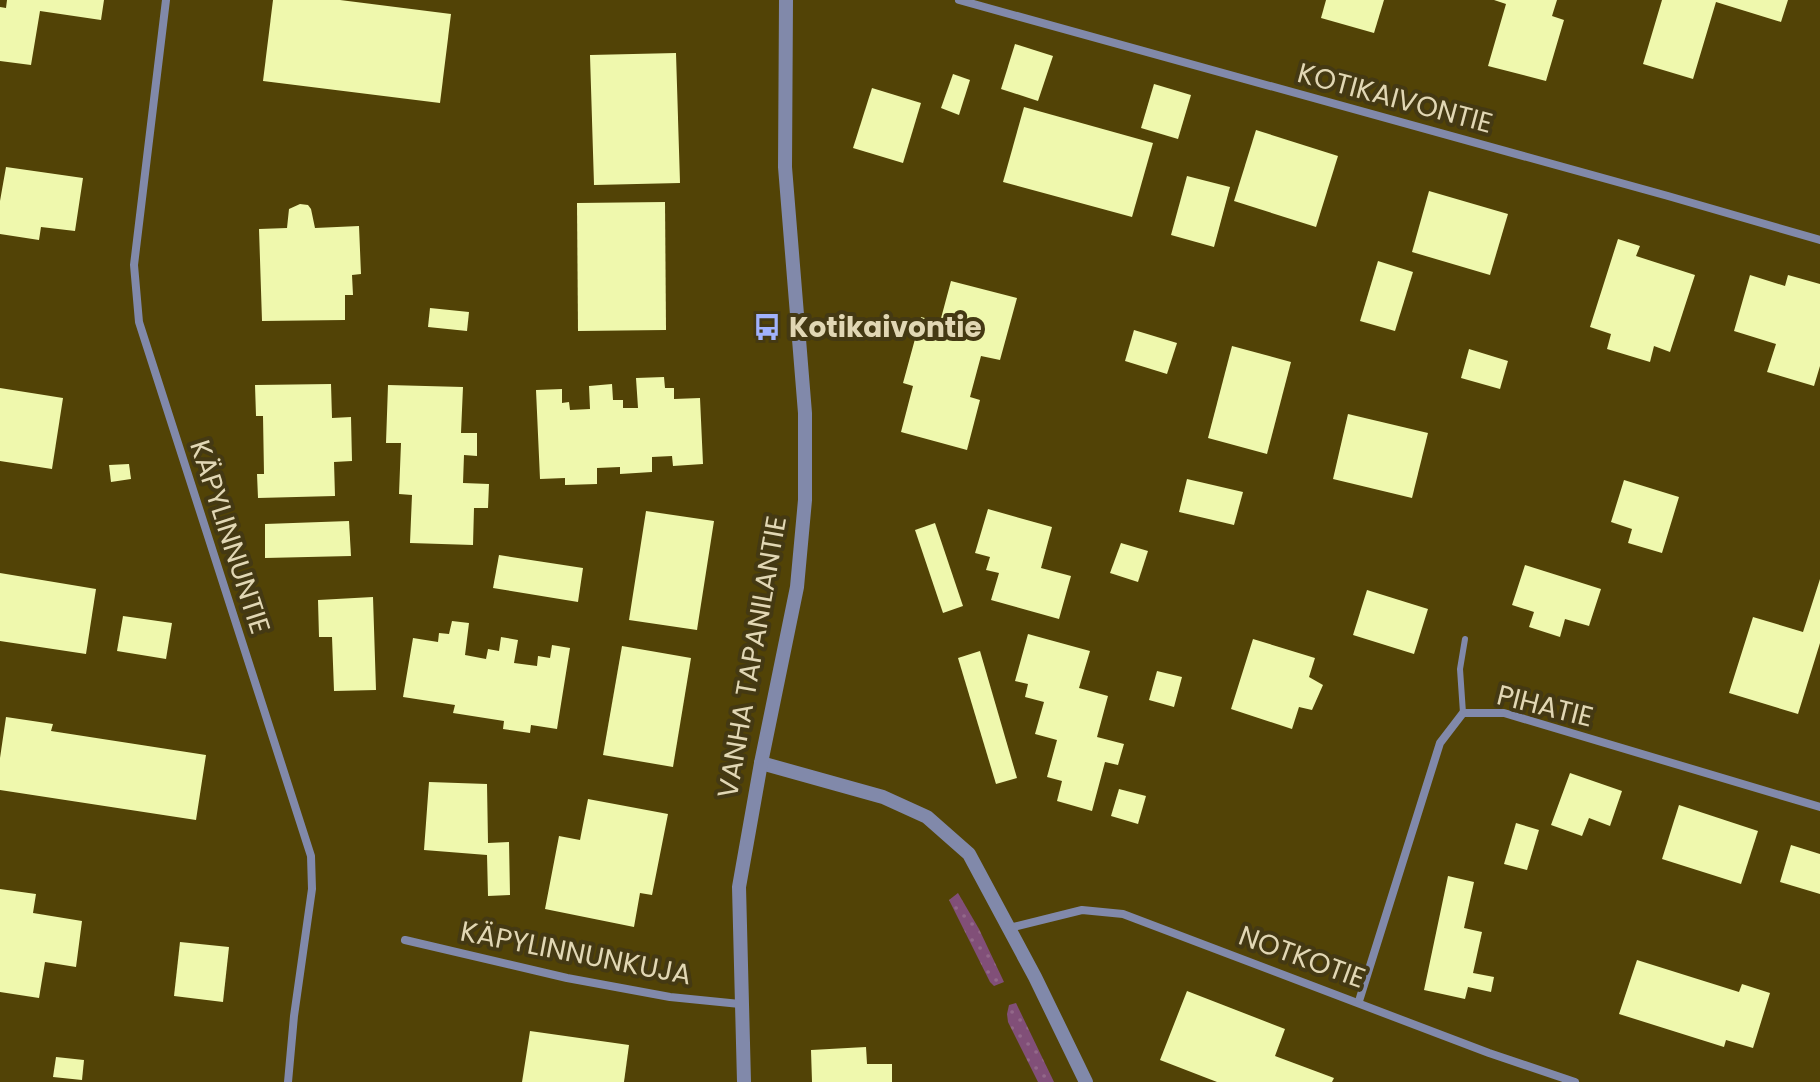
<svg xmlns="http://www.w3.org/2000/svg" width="1820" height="1082" font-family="Poppins,sans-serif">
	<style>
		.grass { fill: url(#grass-dots) }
		.building { fill: #eff8ad }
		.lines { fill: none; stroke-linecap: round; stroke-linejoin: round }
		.service { stroke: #8189aa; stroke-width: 6 }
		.minor { stroke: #8189aa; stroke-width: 8 }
		.tertiary { stroke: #8189aa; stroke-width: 14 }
		.labels { text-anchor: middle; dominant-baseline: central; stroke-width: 8; stroke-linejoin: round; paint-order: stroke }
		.street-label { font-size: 28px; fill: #e1d7b4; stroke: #443913 }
		.poi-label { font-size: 28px; font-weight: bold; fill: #e1d7b4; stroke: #443913; text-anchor: start }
	</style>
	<defs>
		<pattern id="grass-dots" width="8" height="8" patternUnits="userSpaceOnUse" patternTransform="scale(2)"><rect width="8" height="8" fill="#814f78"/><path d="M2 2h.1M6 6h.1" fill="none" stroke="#936889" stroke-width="1.8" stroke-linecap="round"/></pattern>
	</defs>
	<rect width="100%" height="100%" fill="#524306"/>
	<g class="grass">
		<path d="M958 893 979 929 1004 982 994 986 990 982 949 900Z"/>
		<path d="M1016 1003 1054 1082H1038L1008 1022 1007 1014 1009 1005Z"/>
	</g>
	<g class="building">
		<path d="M7 0H104L101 20 40 11 31 65 0 61V7L6 8Z"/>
		<path d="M273 0H340L451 14 440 103 263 81Z"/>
		<path d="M1326 0H1384L1374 33 1321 18Z"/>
		<path d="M1494 0H1557L1552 16 1564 20 1546 81 1488 66 1506 4Z"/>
		<path d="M1662 0H1788L1781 22 1716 2 1693 79 1643 64Z"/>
		<path d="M1015 44 1053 56 1038 101 1001 89Z"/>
		<path d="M676 53 680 183 594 185 590 55Z"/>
		<path d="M953 74 970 80 959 115 941 108Z"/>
		<path d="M1154 84 1191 95 1178 139 1141 128Z"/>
		<path d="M872 88 921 103 903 163 853 148Z"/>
		<path d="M1024 107 1153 143 1132 217 1003 182Z"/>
		<path d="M1256 130 1338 156 1316 227 1234 201Z"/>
		<path d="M6 167 83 178 75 231 41 227 39 240 0 234V201Z"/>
		<path d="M1187 176 1230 187 1214 247 1171 235Z"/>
		<path d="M1429 191 1508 214 1490 275 1412 252Z"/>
		<path d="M665 202 666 330 578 331 577 203Z"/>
		<path d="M300 204 308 205 311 209 315 228 359 226 361 274 352 275 353 295H345V320L262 321 259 229 287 228 289 209Z"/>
		<path d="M1618 239 1640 246 1636 256 1695 275 1670 352 1654 346 1650 362 1607 349 1611 334 1590 327Z"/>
		<path d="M1378 261 1413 272 1395 331 1360 321Z"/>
		<path d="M1750 275 1785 286 1788 275 1820 284V366L1814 386 1767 372 1776 344 1734 331Z"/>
		<path d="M951 281 1017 298 1000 360 981 356 970 397 980 400 967 450 901 432 913 386 903 383 921 317 940 322Z"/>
		<path d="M430 308 469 312 467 331 428 327Z"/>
		<path d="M1134 330 1177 343 1167 374 1125 361Z"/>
		<path d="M1232 346 1291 362 1267 454 1208 438Z"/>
		<path d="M1469 349 1508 361 1500 389 1461 378Z"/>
		<path d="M664 377 665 388H674V399L700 398 703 464 673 466 672 456 652 457V472L620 474V467L597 468V484L565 485V478L540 479 536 390 562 389V403L569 402 570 410 590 409 589 386 612 384 613 400H623V408H638L636 378Z"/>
		<path d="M331 384 332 418 351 417 352 461 334 462 335 496 258 498 257 474H264L263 416H256L255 385Z"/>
		<path d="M388 385 463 387 461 433H477V456L464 455 463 483 489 484 488 508H474L473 545 410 543 412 495 399 494 401 443H386Z"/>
		<path d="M0 388 63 398 52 469 0 461Z"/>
		<path d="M1348 414 1428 433 1412 498 1333 479Z"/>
		<path d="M129 464 131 479 111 482 109 465Z"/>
		<path d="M1187 479 1243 492 1234 525 1179 512Z"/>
		<path d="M1624 480 1679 497 1662 553 1628 543 1632 529 1611 522Z"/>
		<path d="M988 509 1052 527 1041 568 1071 576 1059 619 991 600 999 573 986 570 990 557 975 553Z"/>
		<path d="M646 511 714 521 697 630 629 620Z"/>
		<path d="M349 521 351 556 265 558V524Z"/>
		<path d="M935 523 963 606 943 613 915 530Z"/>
		<path d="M1121 543 1148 551 1138 582 1110 573Z"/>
		<path d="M499 555 583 568 578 602 493 588Z"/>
		<path d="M1525 565 1601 589 1589 626 1565 619 1560 637 1529 627 1534 612 1512 605Z"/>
		<path d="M0 573 96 589 86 654 0 641Z"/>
		<path d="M1820 579V643L1798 714 1729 693 1753 617 1803 632Z"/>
		<path d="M1367 590 1428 609 1414 654 1353 635Z"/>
		<path d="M373 597 376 690 334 691 332 637H319L318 600Z"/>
		<path d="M123 616 172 623 166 659 117 651Z"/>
		<path d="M452 621 469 623 465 655 486 659 488 649 499 651 501 637 518 640 514 663 537 666 538 656 550 658 552 645 570 648 557 729 531 725 530 733 503 729 504 721 453 713 455 705 403 697 413 638 438 642 439 633 449 634Z"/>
		<path d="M1028 634 1090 651 1079 688 1108 696 1097 737 1124 744 1118 765 1105 762 1092 811 1057 801 1062 781 1047 777 1057 740 1035 734 1044 702 1025 697 1028 684 1015 681Z"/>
		<path d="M1253 639 1315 658 1309 677 1323 685 1312 710 1299 707 1292 729 1231 709Z"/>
		<path d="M622 646 691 658 673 767 603 755Z"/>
		<path d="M980 651 1017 778 996 784 958 658Z"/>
		<path d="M1157 671 1182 677 1174 707 1149 700Z"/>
		<path d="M6 717 53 724 51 731 206 755 196 820 0 790V758Z"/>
		<path d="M1570 773 1622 791 1610 826 1589 818 1582 836 1551 825Z"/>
		<path d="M429 782 487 784 488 843 509 842 510 895 488 896 487 855 424 850Z"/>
		<path d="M1119 789 1146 796 1138 824 1111 816Z"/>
		<path d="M588 799 668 814 652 895 640 893 634 927 545 909 559 836 580 840Z"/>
		<path d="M1679 805 1758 831 1741 884 1662 859Z"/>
		<path d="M1516 823 1539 830 1527 870 1504 864Z"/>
		<path d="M1791 845 1820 854V894L1780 882Z"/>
		<path d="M1448 876 1474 882 1464 928 1482 932 1473 973 1494 977 1491 992 1468 987 1465 999 1424 990Z"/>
		<path d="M0 889 36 894 33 913 82 921 76 967 45 962 39 998 0 992Z"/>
		<path d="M180 942 229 947 223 1002 174 996Z"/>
		<path d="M1637 960 1739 992 1742 984 1770 993 1753 1048 1726 1040 1724 1047 1619 1014Z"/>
		<path d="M1187 991 1285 1029 1275 1056 1334 1078 1332 1082H1217L1160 1060Z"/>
		<path d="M530 1031 629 1045 624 1082H522Z"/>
		<path d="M866 1047 867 1064H892V1082H812L811 1050Z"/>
		<path d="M56 1057 84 1060 82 1080 53 1077Z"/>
	</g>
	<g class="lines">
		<path class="service" d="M1463 713 1460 669 1465 639"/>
		<g class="minor">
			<path d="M166 0 134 265 139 322 311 856 312 889 294 1016 288 1082"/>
			<path d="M959 0 1668 196 1820 240"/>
			<path d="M1009 928 1082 910 1123 914 1489 1053 1575 1082"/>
			<path d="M405 940 567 978 670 997 740 1004"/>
			<path d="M1359 1001 1440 743 1463 713H1504L1820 807"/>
		</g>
		<g class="tertiary">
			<path d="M761 763 883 797 927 817 969 854 1035 977 1086 1082"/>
			<path d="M744 1082 739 887 761 763 797 587 805 500V413L785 167 786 0"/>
		</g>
	</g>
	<defs>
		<g id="bus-bare" transform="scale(2.16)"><path d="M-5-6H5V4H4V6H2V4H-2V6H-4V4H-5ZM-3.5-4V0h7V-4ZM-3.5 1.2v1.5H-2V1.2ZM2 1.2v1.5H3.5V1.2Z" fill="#a1b2fd" stroke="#443913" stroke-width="2.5" paint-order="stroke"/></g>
	</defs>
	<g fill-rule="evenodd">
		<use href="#bus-bare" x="767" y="327"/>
	</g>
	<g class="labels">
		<g class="street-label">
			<text transform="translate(1395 98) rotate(15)">KOTIKAIVONTIE</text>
			<text transform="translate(230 537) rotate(72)">KÄPYLINNUNTIE</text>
			<text transform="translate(752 657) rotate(-80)">VANHA TAPANILANTIE</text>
			<text transform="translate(1545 706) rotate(14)">PIHATIE</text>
			<text transform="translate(576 953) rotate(11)">KÄPYLINNUNKUJA</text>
			<text transform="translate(1302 957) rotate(20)">NOTKOTIE</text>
		</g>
		<g class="poi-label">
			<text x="789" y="327">Kotikaivontie</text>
		</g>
	</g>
</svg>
